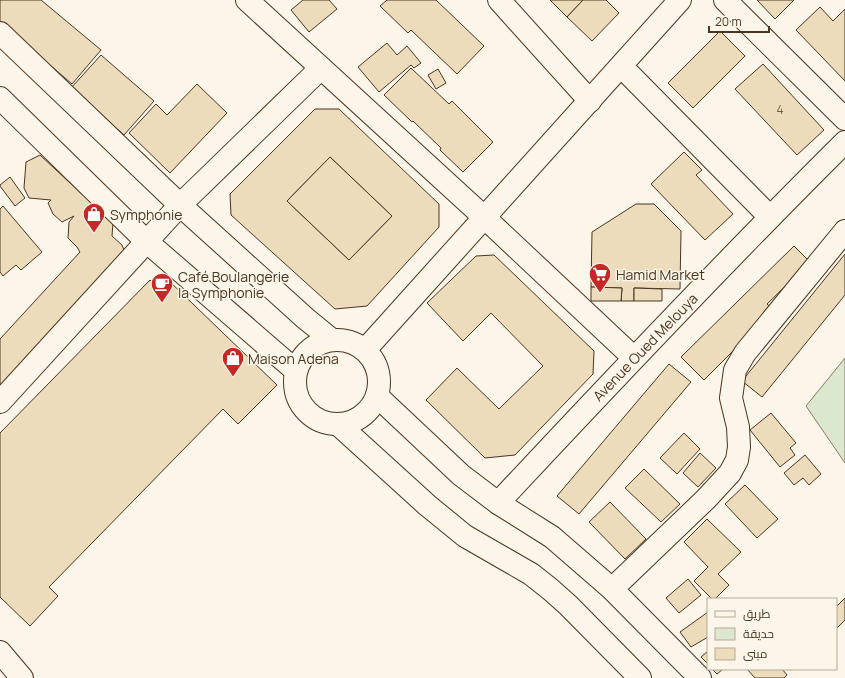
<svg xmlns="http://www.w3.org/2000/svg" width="845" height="678" font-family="Manrope,Cairo,sans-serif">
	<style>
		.green { fill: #dce7d0; stroke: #887966 }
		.building { fill: #ecdcbc; stroke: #4a3520; fill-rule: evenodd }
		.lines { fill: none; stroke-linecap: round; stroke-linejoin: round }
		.minor-casing { stroke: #4a3520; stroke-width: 24 }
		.minor { stroke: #fbf6e9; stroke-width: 22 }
		.labels { text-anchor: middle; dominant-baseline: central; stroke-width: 3; stroke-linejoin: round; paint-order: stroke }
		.number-label { font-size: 12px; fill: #725f47 }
		.poi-label { font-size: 14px; fill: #4a3520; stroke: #fbf6e9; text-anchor: start }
		.street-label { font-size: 14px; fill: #4a3520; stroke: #fbf6e9 }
	</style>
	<rect width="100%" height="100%" fill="#fbf6e9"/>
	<path class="green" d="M845 358V463L806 406Z"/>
	<g class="building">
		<path d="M0 0H41L101 50 72 84 0 22Z"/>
		<path d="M303 0H329L337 9 309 32 291 10Z"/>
		<path d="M387 0H436L484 46 457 74 411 30 408 33 380 6Z"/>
		<path d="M550 0H583L567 17Z"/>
		<path d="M583 0H606L619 13 592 41 567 17Z"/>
		<path d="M757 0H794L775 19Z"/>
		<path d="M820 7 833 21 845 9V81L796 30Z"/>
		<path d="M720 31 745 56 693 108 668 83Z"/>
		<path d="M387 43 397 55 407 46 421 63 414 68 411 65 379 92 358 67Z"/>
		<path d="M101 55 154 101 124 135 71 88Z"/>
		<path d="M763 64 824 130 797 155 735 89Z"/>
		<path d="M411 68 449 104 452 101 493 142 463 172 440 150 441 148 413 121 412 122 384 95Z"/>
		<path d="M438 69 446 83 436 89 428 75Z"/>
		<path d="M197 84 227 113 170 173 129 133 156 104 167 115Z"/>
		<path d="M315 109H339L439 204V227L367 306 335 309 231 215 230 194ZM330 157 392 216 349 260 287 201Z"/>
		<path d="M684 152 702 170 696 175 733 214 705 240 651 184Z"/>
		<path d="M40 155 113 223 112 236 122 245 124 250 0 386V339L80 252 77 247 68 238 69 222 74 216 62 222 53 214 48 203 51 200 29 198 24 188 26 162Z"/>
		<path d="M330 157 392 216 349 260 287 201Z"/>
		<path d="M10 177 25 198 15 206 0 186V185Z"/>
		<path d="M636 204H654L681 231 680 289 634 288V301H621L622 288 591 287 592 232Z"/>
		<path d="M3 206 42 252 21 270 16 265 3 276 0 272V209Z"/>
		<path d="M794 246 810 262 767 304 774 310 704 380 681 357Z"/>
		<path d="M845 254V295L762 397 742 381Z"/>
		<path d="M494 255 594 351 593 374 515 455 485 458 426 400 457 368 499 409 543 366 491 313 463 341 427 303 476 256Z"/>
		<path d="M166 278 277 385 238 424 223 409 49 587 58 596 30 626 0 597V433L150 280 157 287Z"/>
		<path d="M591 287 622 288 621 301H591Z"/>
		<path d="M634 288 662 289V301H634Z"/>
		<path d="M669 364 691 382 579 514 557 496Z"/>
		<path d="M771 413 796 443 790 448 795 455 780 467 750 430Z"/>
		<path d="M684 433 700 449 677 474 660 458Z"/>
		<path d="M700 453 716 468 698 487 683 473Z"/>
		<path d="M805 455 821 474 809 485 803 478 794 485 784 473Z"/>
		<path d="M644 469 680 504 661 522 625 488Z"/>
		<path d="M745 485 778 519 757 538 725 504Z"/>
		<path d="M610 502 646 539 625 559 589 522Z"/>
		<path d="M707 519 741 552 718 574 729 585 715 599H712L694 581 708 567 684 542Z"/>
		<path d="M688 579 701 595 679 613 666 598Z"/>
		<path d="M845 598V620L836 629V607Z"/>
		<path d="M708 612V637L691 647 680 632Z"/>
		<path d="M708 651V664L701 657Z"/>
		<path d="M712 669H723L717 674Z"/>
		<path d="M747 669H782L787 675 784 678H755Z"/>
	</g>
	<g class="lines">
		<g class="minor-casing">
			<g id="minor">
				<path d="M247 0 485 218 634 358"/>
				<path d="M499 0 590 101"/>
				<path d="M725 0 845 119"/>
				<path d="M0 33 180 205 305 318 332 340"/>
				<path d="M621 66 770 217"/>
				<path d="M0 98 146 241 295 370"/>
				<circle cx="337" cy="382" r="42"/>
				<path d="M365 350 680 0"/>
				<path d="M377 396 461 475 498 503 552 537 612 589 700 678"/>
				<path d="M0 402 180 205 321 68"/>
				<path d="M339 425 427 505 465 536 505 559 531 574 550 589 568 605 640 678"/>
				<path d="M498 503C612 381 726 260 845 142"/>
				<path d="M612 589 706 499 730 473 737 460 739 447 738 427 731 398 735 370 745 353 845 231"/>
				<path d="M0 652 22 678"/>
			</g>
		</g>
		<use href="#minor" class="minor"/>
	</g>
	<defs>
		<g id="shop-pin" transform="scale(1.15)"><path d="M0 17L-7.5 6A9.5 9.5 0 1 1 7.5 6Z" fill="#c62828" stroke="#fbf6e9"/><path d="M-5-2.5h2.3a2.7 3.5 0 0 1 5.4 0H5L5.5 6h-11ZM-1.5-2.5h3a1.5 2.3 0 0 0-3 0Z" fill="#fff"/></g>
		<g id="supermarket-pin" transform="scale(1.15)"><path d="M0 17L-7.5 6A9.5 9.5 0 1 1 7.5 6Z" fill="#c62828" stroke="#fbf6e9"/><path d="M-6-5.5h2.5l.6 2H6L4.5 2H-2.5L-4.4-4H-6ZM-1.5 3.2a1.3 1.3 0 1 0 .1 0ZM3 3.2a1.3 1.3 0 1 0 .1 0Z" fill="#fff"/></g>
		<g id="cafe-pin" transform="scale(1.15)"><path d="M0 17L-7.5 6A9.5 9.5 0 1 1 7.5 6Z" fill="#c62828" stroke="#fbf6e9"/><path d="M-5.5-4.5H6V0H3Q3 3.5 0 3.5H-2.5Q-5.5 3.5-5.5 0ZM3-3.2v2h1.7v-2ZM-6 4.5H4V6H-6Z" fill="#fff"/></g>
	</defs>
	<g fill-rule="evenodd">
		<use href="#shop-pin" x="94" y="214"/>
		<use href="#supermarket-pin" x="600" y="274"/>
		<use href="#cafe-pin" x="162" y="284"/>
		<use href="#shop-pin" x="233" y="358"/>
	</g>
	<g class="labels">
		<g class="number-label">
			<text x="780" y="109">4</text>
		</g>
		<g class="poi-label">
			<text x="110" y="214">Symphonie</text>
			<text x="616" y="274">Hamid Market</text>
			<text x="178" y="276">Café Boulangerie<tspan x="178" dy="16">la Symphonie</tspan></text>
			<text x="248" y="358">Maison Adena</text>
		</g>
		<g class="street-label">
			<text transform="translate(645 347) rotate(-46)">Avenue Oued Melouya</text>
		</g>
	</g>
	<rect x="707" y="598" width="130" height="72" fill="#fbf6e9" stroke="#b4a999"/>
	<rect x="715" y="611" width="20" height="6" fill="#fbf6e9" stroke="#b4a999"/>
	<text x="743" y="618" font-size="12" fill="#4a3520">طريق</text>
	<rect x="715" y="628" width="20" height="12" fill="#dce7d0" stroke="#b4a999"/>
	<text x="743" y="638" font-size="12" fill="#4a3520">حديقة</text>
	<rect x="715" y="648" width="20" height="12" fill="#ecdcbc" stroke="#b4a999"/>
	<text x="743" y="658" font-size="12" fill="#4a3520">مبنى</text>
	<path d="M709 26v6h60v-6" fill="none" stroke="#4a3520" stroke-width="2"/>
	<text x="715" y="26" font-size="12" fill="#4a3520" stroke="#fbf6e9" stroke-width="3" paint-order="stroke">20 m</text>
</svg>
